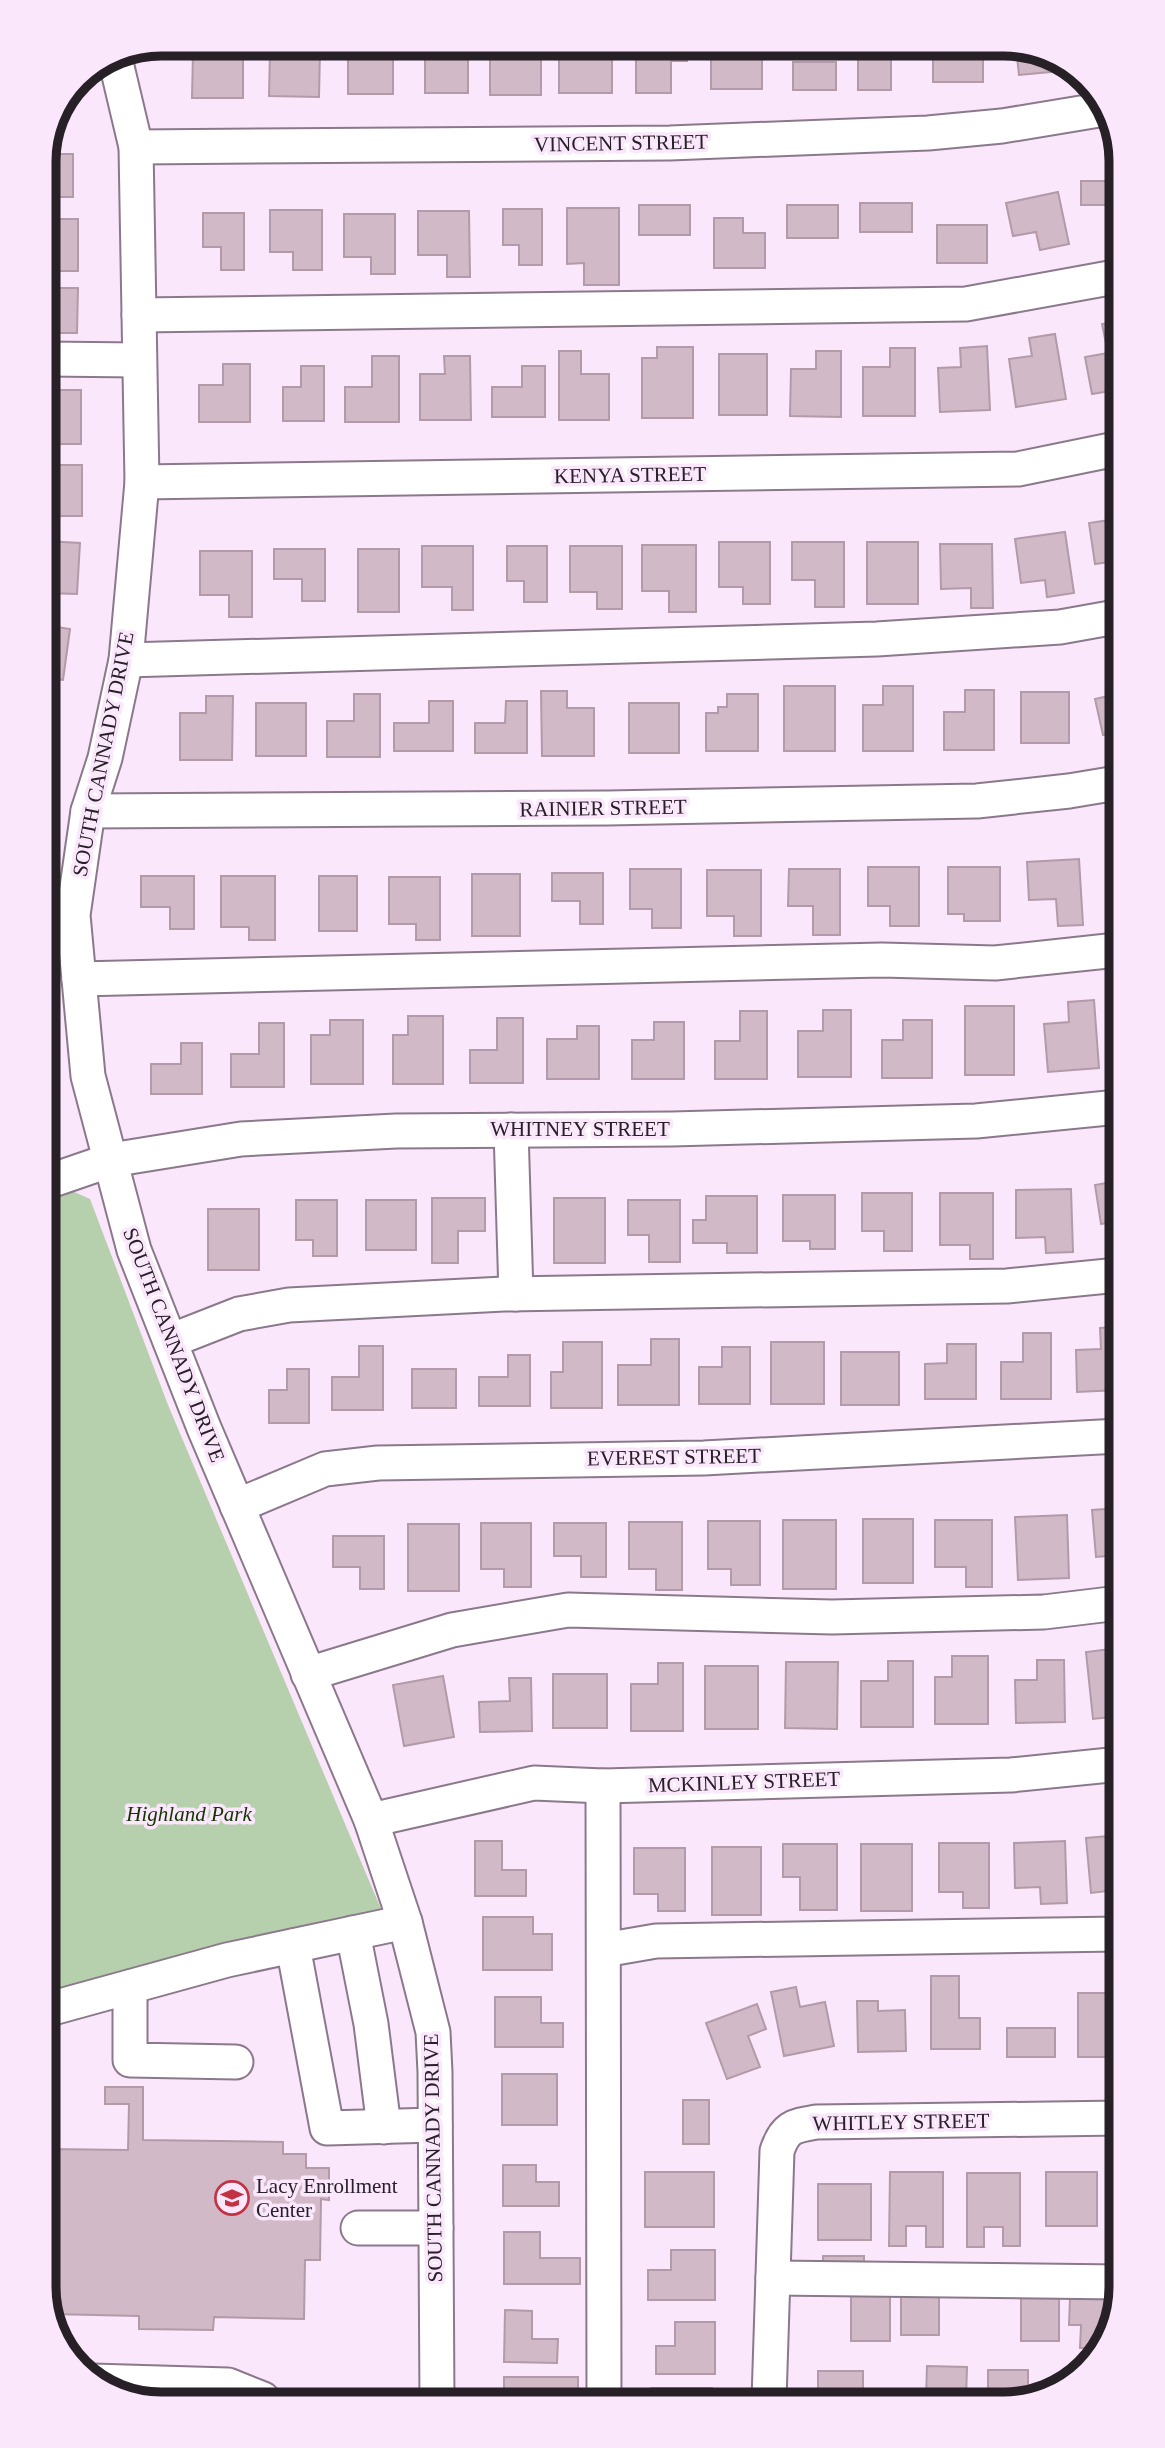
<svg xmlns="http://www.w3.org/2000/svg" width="1165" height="2448" font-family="Georgia,serif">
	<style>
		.green { fill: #b6cfac }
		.building { fill: #d2b9c7; stroke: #b29aa8; stroke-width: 2 }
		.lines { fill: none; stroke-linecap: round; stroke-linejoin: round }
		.minor-casing { stroke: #8b798b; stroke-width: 37 }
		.minor { stroke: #fff; stroke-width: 33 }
		.labels { text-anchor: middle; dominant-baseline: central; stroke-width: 7; stroke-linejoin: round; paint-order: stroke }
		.street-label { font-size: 21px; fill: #272027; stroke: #fbe7fb }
		.park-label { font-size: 21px; font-style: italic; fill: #123500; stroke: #fbe7fb }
		.poi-label { font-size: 21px; fill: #272027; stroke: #fbe7fb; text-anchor: start }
		.rim { fill: none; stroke: #272027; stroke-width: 9 }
	</style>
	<rect width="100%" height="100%" fill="#fbe7fb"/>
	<path class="green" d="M70 1190 90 1199 168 1405 381 1909 49 1995 47 1199Z"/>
	<g class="building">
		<path d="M858 45H911V58H891V90H858Z"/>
		<path d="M762 46V89H711V55H736V47Z"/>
		<path d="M687 47V61H671V93H636V48Z"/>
		<path d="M591 48H612V93H559V49Z"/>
		<path d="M1016 48H1022L1060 62 1061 71 1019 75Z"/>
		<path d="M468 49V93H425V50Z"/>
		<rect x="490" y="49" width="51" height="46"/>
		<rect x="348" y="50" width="45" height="44"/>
		<path d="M243 51V98H192L193 52Z"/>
		<path d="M294 51H320L319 97 269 96 270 52Z"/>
		<rect x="933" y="51" width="50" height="31"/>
		<rect x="793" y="62" width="43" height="28"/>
		<rect x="44" y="154" width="29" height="43"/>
		<rect x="1081" y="181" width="34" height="24"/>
		<path d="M1058 192 1069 244 1040 250 1036 232 1013 236 1006 203Z"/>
		<rect x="860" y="203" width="52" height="29"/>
		<rect x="639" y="205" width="51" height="30"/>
		<rect x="787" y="205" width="51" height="33"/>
		<path d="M567 208H619V285H584V263L567 264Z"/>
		<path d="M503 209H542V265H519V245H503Z"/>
		<path d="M270 210H322V270H293V252H270Z"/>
		<path d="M418 211H469L470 277H447V255H418Z"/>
		<path d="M203 213H244V270H221V247H203Z"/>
		<path d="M344 214H395V274H371V257H344Z"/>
		<path d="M714 218H743V233H765V268H714Z"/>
		<rect x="44" y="219" width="34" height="52"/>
		<rect x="937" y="225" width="50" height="38"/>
		<path d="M44 288H78L77 333H44Z"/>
		<path d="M1115 322 1116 390 1092 394 1085 357 1108 353 1102 324Z"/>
		<path d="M1055 334 1066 399 1016 407 1009 359 1032 356 1029 338Z"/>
		<path d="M987 346 990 410 940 412 938 368 961 367 960 348Z"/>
		<path d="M657 347H693V418H642V358H657Z"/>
		<path d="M890 348H915V416H863V367H890Z"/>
		<path d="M559 351H581V374H609V420H559Z"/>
		<path d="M816 351H841V417L790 416 791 369H816Z"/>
		<rect x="719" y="354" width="48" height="61"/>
		<path d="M372 356H399V422H345V387H372Z"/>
		<path d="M444 356H470L471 420H420V374H445Z"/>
		<path d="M223 364H250V422H199V385H223Z"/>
		<path d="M301 366H324V421H283V387H301Z"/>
		<path d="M522 366H545V417H492V387H522Z"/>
		<path d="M46 390H81V444H45Z"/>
		<rect x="45" y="465" width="37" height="51"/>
		<path d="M1116 519V561L1095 564 1089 523Z"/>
		<path d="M1065 532 1074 593 1047 597 1045 580 1021 583 1015 539Z"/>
		<path d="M45 541 80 543 77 594 45 593Z"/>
		<path d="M719 542H770V604H743V587H719Z"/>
		<path d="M792 542H844V607H815V580H792Z"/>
		<rect x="867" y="542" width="51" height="62"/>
		<path d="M940 544H992L993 608H971V588L941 589Z"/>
		<path d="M642 545H696V612H669V591H642Z"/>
		<path d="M422 546H473V610H452V587H422Z"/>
		<path d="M507 546H547V602H524V581H507Z"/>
		<path d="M570 546H622V609H597V592H570Z"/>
		<path d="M274 549H325V601H302V579H274Z"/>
		<rect x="358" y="549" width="41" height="63"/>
		<path d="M200 551H252V617H229V595H200Z"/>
		<path d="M45 625 70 629 63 680 45 678Z"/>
		<rect x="784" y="686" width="51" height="65"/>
		<path d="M883 686H913V751H863V705H883Z"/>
		<path d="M965 690H994V750H944V712H965Z"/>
		<path d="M541 691H567V708H594V756H542Z"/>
		<rect x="1021" y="692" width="48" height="51"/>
		<path d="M354 694H380V757H327V721H354Z"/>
		<path d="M727 694H758V751H706V713H718V707H727Z"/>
		<path d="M1117 694V732L1103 735 1095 699Z"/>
		<path d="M206 696H233L232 760H180V713H206Z"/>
		<path d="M429 701H453V751H394V723H429Z"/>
		<path d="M506 701H527V753H475V723H505Z"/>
		<rect x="256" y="703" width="50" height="53"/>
		<rect x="629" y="703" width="50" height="50"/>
		<path d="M1117 851V898L1112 899 1106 853Z"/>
		<path d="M1079 859 1083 925 1058 926 1056 899 1029 900 1027 862Z"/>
		<path d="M868 867H919V926H890V906H868Z"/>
		<path d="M948 867H1000V921H964V914H948Z"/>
		<path d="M630 869H681V928H652V909H630Z"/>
		<path d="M789 869H840V935H813V906H788Z"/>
		<path d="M707 870H761V936H734V916H707Z"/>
		<path d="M552 873H603V924H580V901H552Z"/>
		<rect x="472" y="874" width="48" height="62"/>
		<path d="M141 876H194V929H170V907H141Z"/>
		<path d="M221 876H275V940H249V927H221Z"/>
		<rect x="319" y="876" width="38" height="55"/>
		<path d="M389 877H440V940H416V924H389Z"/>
		<path d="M1094 1000 1099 1068 1048 1072 1044 1024 1069 1022 1068 1002Z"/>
		<rect x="965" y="1006" width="49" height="69"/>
		<path d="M823 1010H851V1077H798V1031H823Z"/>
		<path d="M740 1011H767V1079H715V1041H740Z"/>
		<path d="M408 1016H443V1084H393V1035H408Z"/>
		<path d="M497 1018H523V1083H470V1050H497Z"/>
		<path d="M330 1020H363V1084H311V1035H330Z"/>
		<path d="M903 1020H932V1078H882V1040H903Z"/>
		<path d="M654 1022H684V1079H632V1040H654Z"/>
		<path d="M259 1023H284V1087H231V1054H259Z"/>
		<path d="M577 1026H599V1079H547V1039H577Z"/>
		<path d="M181 1043H202V1094H151V1064H181Z"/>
		<path d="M1118 1181V1222L1101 1224 1095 1185Z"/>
		<path d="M1071 1189 1073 1252 1046 1253 1045 1237 1016 1238V1190Z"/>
		<path d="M862 1193H912V1251H884V1231H862Z"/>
		<path d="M940 1193H993V1259H970V1245H940Z"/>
		<path d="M783 1195H835V1249H810V1241H783Z"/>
		<path d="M706 1196H757V1253H727V1243H693V1220H706Z"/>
		<path d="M432 1198H485V1231H458V1263H432Z"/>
		<rect x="554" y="1198" width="51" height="65"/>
		<path d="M296 1200H337V1256H313V1240H296Z"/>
		<rect x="366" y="1200" width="50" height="50"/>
		<path d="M628 1200H680V1262H649V1235H628Z"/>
		<rect x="208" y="1209" width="51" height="61"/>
		<path d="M1118 1327 1119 1390 1077 1392 1076 1350 1101 1349 1100 1328Z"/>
		<path d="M1023 1333H1051V1399H1001V1362H1023Z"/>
		<path d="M651 1339H679V1405H618V1365H651Z"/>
		<path d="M563 1342H602V1408H551V1372H563Z"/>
		<rect x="771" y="1342" width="53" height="62"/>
		<path d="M947 1344H976V1399H925V1364L947 1363Z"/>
		<path d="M359 1346H383V1410H332V1377H359Z"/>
		<path d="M722 1347H750V1404H699V1367H722Z"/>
		<rect x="841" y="1352" width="58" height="53"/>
		<path d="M508 1355H530V1406H479V1377H508Z"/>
		<path d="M287 1369H309V1423H269V1390H287Z"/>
		<rect x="412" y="1369" width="44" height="39"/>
		<path d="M1119 1508V1555L1096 1557 1092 1510Z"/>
		<path d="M1067 1515 1069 1578 1018 1580 1015 1517Z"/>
		<rect x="863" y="1519" width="50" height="64"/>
		<rect x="783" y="1520" width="53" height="69"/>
		<path d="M935 1520H992V1587H966V1567H935Z"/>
		<path d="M708 1521H760V1585H731V1569H708Z"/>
		<path d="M629 1522H682V1590H656V1569H629Z"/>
		<path d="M481 1523H531V1587H504V1569H481Z"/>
		<path d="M554 1523H606V1577H581V1556H554Z"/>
		<rect x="408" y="1524" width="51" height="67"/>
		<path d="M333 1536H384V1589H360V1567H333Z"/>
		<path d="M1119 1648 1120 1716 1093 1719 1086 1652Z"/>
		<path d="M952 1656H988V1724H935V1677H952Z"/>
		<path d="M1037 1660H1064L1065 1722 1016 1723 1015 1680H1037Z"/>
		<path d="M888 1661H913V1727H861V1681H888Z"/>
		<path d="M786 1662H838L837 1729 785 1728Z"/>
		<path d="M658 1663H683V1731H631V1684H658Z"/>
		<rect x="705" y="1666" width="53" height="63"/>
		<rect x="553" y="1674" width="54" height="54"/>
		<path d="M443 1676 454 1737 404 1746 393 1685Z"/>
		<path d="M509 1678H531L532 1731 480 1732 479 1702 510 1701Z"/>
		<path d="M1120 1835V1905L1108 1906 1107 1891 1091 1893 1086 1838Z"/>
		<path d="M475 1841H502V1870H526V1896H475Z"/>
		<path d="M1065 1841 1067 1903 1041 1904 1040 1887 1015 1888 1014 1843Z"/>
		<path d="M939 1843H989V1908H963V1892H939Z"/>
		<path d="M783 1844H837V1910H800V1877H783Z"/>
		<rect x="861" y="1844" width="51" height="67"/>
		<rect x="712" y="1847" width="49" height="68"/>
		<path d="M634 1848H685V1911H658V1894H634Z"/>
		<path d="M483 1917H533V1934H552V1970H483Z"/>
		<path d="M931 1976H959V2018H980V2049H931Z"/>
		<path d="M796 1987 800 2007 825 2002 834 2046 784 2056 771 1992Z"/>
		<path d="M1078 1993H1120L1121 2057H1078Z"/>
		<path d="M495 1997H541V2023H563V2047H495Z"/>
		<path d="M857 2001H878V2011L905 2010 906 2051 858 2052Z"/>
		<path d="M757 2004 766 2029 748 2036 760 2067 727 2079 706 2023Z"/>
		<rect x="1007" y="2028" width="48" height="29"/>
		<rect x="502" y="2074" width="55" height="51"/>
		<path d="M105 2087H143V2140L283 2142V2154H306V2168H329V2200L321 2199 320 2260H305L304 2319 214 2317 213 2330 139 2329V2316L50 2314V2149L128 2150 129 2104H105Z"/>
		<rect x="683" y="2100" width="26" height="44"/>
		<path d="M503 2165H536V2182H559V2206H503Z"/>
		<rect x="645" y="2172" width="69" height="55"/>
		<path d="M890 2172H943V2247H926V2226H906V2246H889Z"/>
		<rect x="1046" y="2172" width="51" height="54"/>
		<path d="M967 2173H1020V2246H1003V2227H984V2247H967Z"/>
		<rect x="818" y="2184" width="53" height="56"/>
		<path d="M504 2232H540V2258H580V2284H504Z"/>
		<path d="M671 2250H715V2300H648V2270H671Z"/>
		<rect x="823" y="2256" width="41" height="15"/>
		<rect x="851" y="2294" width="39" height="47"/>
		<rect x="901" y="2294" width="38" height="41"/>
		<rect x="1021" y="2294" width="38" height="47"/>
		<path d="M1070 2298 1117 2299 1100 2348H1080L1081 2325H1069Z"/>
		<path d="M505 2310 532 2311V2339H558L557 2363 504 2362Z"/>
		<path d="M675 2322H715V2374H656V2346H675Z"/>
		<path d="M927 2366 967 2367 966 2398 926 2399Z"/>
		<rect x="988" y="2370" width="40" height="28"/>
		<rect x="818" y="2371" width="45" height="28"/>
		<path d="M504 2377H578V2401L504 2402Z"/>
		<path d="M651 2388H712V2400L651 2401Z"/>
	</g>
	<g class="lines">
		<g class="minor-casing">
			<g id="minor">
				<path d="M114 54 136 147 142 482 126 660 105 758 88 811 73 915 88 1076 134 1250 204 1428 371 1820 405 1922 433 2032 435 2072 437 2402"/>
				<path d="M136 147 670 143 928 133 1002 126 1105 109"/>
				<path d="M139 315 966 304 1115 277"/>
				<path d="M45 359 139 360"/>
				<path d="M142 482 1018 469 1116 449"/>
				<path d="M126 660 877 639 1060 627 1116 617"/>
				<path d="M88 811 608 808 977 801 1069 791 1117 783"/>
				<path d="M79 979 882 960 995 963 1117 950"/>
				<path d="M511 1130 516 1294"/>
				<path d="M47 1182 111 1160 241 1139 396 1131 672 1129 976 1121 1118 1107"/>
				<path d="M170 1341 239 1314 289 1305 504 1294 1007 1286 1118 1275"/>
				<path d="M237 1506 325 1469 378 1463 704 1458 1119 1436"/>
				<path d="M308 1674 452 1630 568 1610 832 1617 1044 1612 1119 1603"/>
				<path d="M603 1786 604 2401"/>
				<path d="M371 1820 534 1783 603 1786 1011 1775 1120 1764"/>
				<path d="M353 1933 371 2024 384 2127"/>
				<path d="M293 1946 327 2128 435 2125"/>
				<path d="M604 1950 656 1941 1120 1934"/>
				<path d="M130 1987V2060L236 2062"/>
				<path d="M49 2009 227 1960 405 1922"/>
				<path d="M358 2228H436"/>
				<path d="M773 2278 1121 2282"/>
				<path d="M92 2381 228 2385 263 2399 266 2403"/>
				<path d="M769 2400 777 2151C785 2127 793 2126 816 2122L1121 2118"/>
			</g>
		</g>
		<use href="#minor" class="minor"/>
	</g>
	<defs>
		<g id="school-ring" transform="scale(1.75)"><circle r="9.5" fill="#fbe7fb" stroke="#c23243" stroke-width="1.5"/><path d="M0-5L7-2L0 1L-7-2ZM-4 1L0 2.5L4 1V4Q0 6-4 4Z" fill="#c23243"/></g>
	</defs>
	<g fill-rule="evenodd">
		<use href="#school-ring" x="232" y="2198"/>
	</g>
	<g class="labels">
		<g class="street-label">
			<text transform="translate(621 143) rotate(-1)">VINCENT STREET</text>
			<text transform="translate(630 475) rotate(-1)">KENYA STREET</text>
			<text transform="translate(103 754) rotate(-79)">SOUTH CANNADY DRIVE</text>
			<text transform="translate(603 808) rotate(-1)">RAINIER STREET</text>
			<text x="580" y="1129">WHITNEY STREET</text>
			<text transform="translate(174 1345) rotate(69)">SOUTH CANNADY DRIVE</text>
			<text transform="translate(674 1457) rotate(-1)">EVEREST STREET</text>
			<text transform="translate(744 1782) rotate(-2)">MCKINLEY STREET</text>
			<text transform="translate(901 2122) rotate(-1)">WHITLEY STREET</text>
			<text transform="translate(433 2158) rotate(-91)">SOUTH CANNADY DRIVE</text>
		</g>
		<g class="park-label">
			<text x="189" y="1814">Highland Park</text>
		</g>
		<g class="poi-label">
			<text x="256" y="2186">Lacy Enrollment<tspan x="256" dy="24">Center</tspan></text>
		</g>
	</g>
	<path d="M0 0H1165V2448H0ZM161 56H1004A105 105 0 0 1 1109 161V2287A105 105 0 0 1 1004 2392H161A105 105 0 0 1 56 2287V161A105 105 0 0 1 161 56Z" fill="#fbe7fb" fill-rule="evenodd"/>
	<path class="rim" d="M161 56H1004A105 105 0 0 1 1109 161V2287A105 105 0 0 1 1004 2392H161A105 105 0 0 1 56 2287V161A105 105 0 0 1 161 56Z"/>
</svg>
